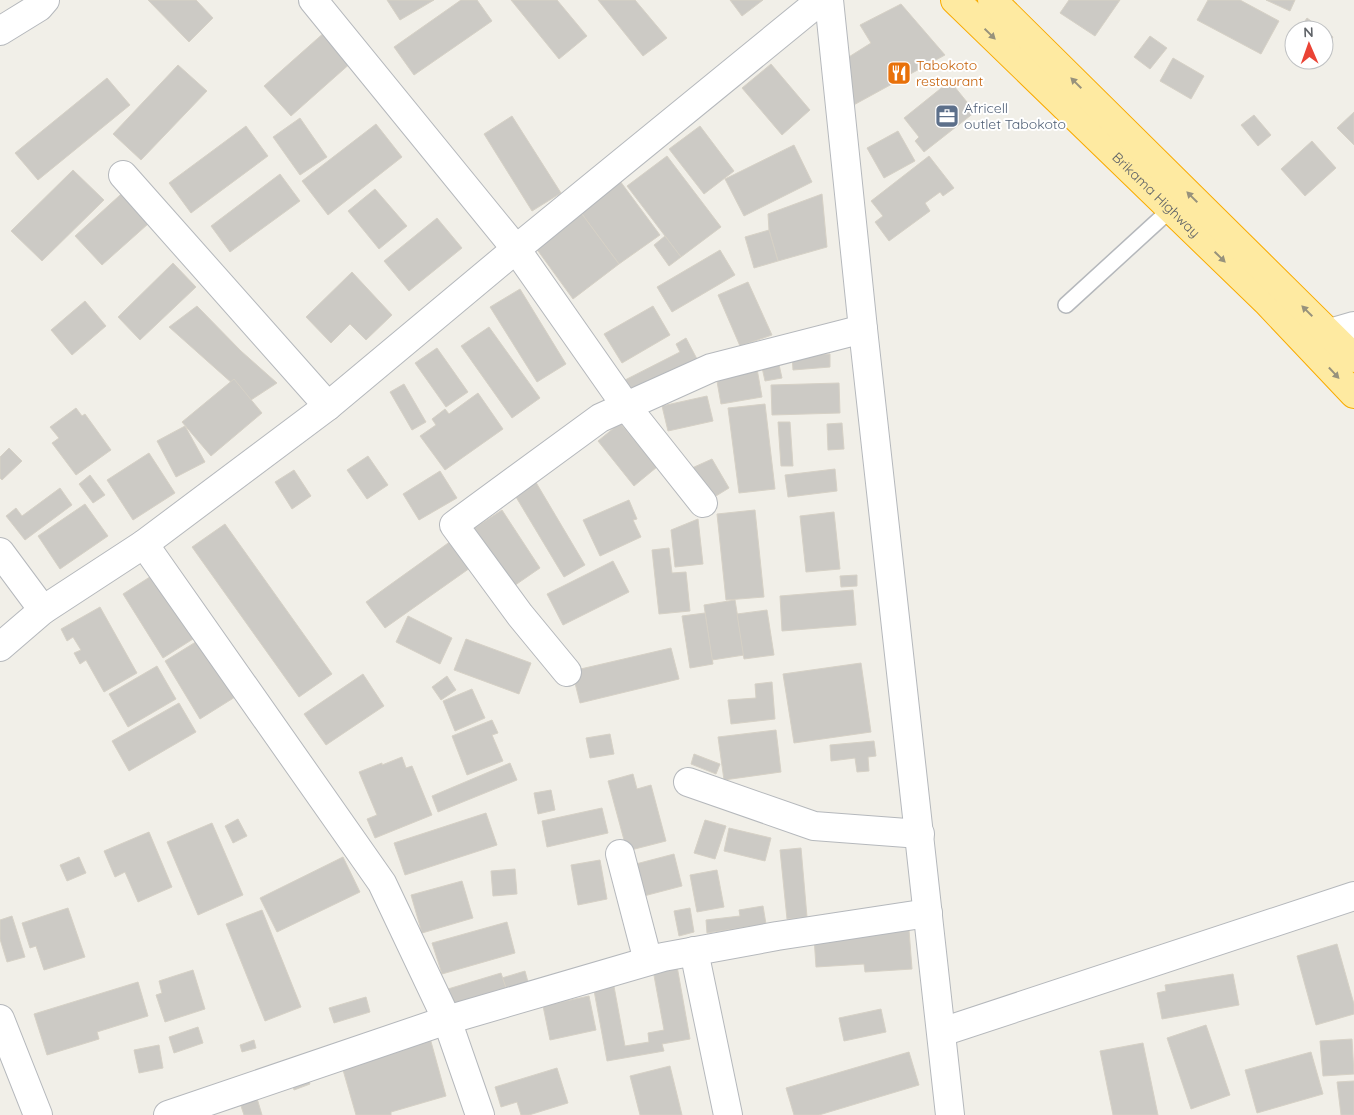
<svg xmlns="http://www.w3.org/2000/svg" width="1354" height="1115" font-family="Quicksand,sans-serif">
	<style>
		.building { fill: #cccac5; stroke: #d6d1c6 }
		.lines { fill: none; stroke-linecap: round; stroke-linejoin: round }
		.service-casing { stroke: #b5b8bc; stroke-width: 18 }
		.minor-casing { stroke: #b5b8bc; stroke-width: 30 }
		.tertiary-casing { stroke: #b5b8bc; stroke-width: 30 }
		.trunk-casing { stroke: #f9ab00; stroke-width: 30 }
		.service { stroke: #fff; stroke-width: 15 }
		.minor { stroke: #fff; stroke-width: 28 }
		.tertiary { stroke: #fff; stroke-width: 28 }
		.trunk { stroke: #feeaa1; stroke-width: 28 }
		.oneway { fill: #97927c }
		.labels { text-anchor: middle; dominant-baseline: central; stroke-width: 4; stroke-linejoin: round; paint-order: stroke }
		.food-label { font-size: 14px; fill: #c56008; stroke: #fff; text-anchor: start }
		.service-label { font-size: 14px; fill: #4e5e75; stroke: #fff; text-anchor: start }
		.street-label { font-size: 14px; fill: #5f6368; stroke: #fff }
	</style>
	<rect width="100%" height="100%" fill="#f1efe8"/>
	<g class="building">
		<path d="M148 0H196L213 18 189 42Z"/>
		<path d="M387 0H434L400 20Z"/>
		<path d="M461 0H477L492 21 414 75 394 47Z"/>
		<path d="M511 0H557L587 36 559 59Z"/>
		<path d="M598 0H635L667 38 643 56Z"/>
		<path d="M730 0H763L742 16Z"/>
		<path d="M1069 0H1120L1095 36 1060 13Z"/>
		<path d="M1208 0H1240L1279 21 1261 54 1197 20Z"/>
		<path d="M1266 0H1295L1290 11Z"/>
		<path d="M901 4 945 55 850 107 844 60 871 43 860 25Z"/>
		<path d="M1307 18 1323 30H1299Z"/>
		<path d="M1324 30 1333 37 1324 50Z"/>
		<path d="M326 31 353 61 291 116 264 86Z"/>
		<path d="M1150 36 1167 48 1150 69 1134 57Z"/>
		<path d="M1173 58 1204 76 1191 99 1160 81Z"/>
		<path d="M771 64 810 110 782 135 742 88Z"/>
		<path d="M178 65 207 91 141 160 113 134Z"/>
		<path d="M107 78 130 105 38 180 15 153Z"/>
		<path d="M950 81 975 112 924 152 915 141 919 137 904 118Z"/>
		<path d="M1354 112V145L1337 128Z"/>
		<path d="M1254 115 1271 135 1258 146 1241 125Z"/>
		<path d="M512 116 561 193 532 211 484 134Z"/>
		<path d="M300 118 327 157 300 175 273 137Z"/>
		<path d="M376 124 402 157 328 215 302 181Z"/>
		<path d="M246 126 268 156 191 213 169 183Z"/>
		<path d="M700 126 734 171 704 194 669 149Z"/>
		<path d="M898 131 915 161 884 178 867 148Z"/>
		<path d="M1312 141 1336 168 1305 196 1281 169Z"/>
		<path d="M794 145 812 182 744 216 725 179Z"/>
		<path d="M667 156 721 227 681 257 627 186Z"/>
		<path d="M929 156 954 188 943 196 940 192 925 203 930 211 889 241 875 222 883 216 871 201Z"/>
		<path d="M73 170 104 200 42 261 11 231Z"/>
		<path d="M280 174 300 201 230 252 211 226Z"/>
		<path d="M620 181 660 235 619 264 579 210Z"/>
		<path d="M130 186 157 216 102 265 75 236Z"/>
		<path d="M375 189 407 226 379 249 348 211Z"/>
		<path d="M822 194 827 247 778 261 769 230 768 214Z"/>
		<path d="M579 210 619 264 573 299 533 244Z"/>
		<path d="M437 218 462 248 409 291 384 261Z"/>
		<path d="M769 230 778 261 754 268 745 237Z"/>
		<path d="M665 236 681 257 669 266 654 245Z"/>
		<path d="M720 250 735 275 672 312 657 287Z"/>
		<path d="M173 263 196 287 140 340 118 317Z"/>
		<path d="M352 272 392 315 366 340 350 324 331 343 306 317Z"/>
		<path d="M748 282 772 335 740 346 718 295Z"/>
		<path d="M520 289 566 364 537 382 490 307Z"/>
		<path d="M85 301 106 326 72 355 51 330Z"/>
		<path d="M197 306 241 351 277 383 251 400 169 327Z"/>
		<path d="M653 306 670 335 622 363 604 334Z"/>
		<path d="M489 327 540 398 512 418 461 346Z"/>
		<path d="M686 338 697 359 631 392 625 380 680 352 676 344Z"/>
		<path d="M437 348 468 392 446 407 415 363Z"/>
		<path d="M830 354V367L793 370 792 356Z"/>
		<path d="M778 360 782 378 765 381 761 363Z"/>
		<path d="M756 363 762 397 721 404 715 370Z"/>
		<path d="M234 379 262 413 211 456 182 422Z"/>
		<path d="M839 383 840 413 772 415 771 385Z"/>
		<path d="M404 384 426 422 412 430 390 392Z"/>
		<path d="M478 393 503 429 445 470 420 436 436 425 432 419 445 409 449 414Z"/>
		<path d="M707 396 713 421 668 431 662 406Z"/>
		<path d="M765 404 775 489 739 493 728 408Z"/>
		<path d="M76 408 82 416 85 414 111 450 76 475 52 443 59 438 50 427Z"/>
		<path d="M778 422H790L793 466H781Z"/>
		<path d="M620 423 657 467 634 486 598 441Z"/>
		<path d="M842 423 844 449 828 450 827 424Z"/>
		<path d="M185 426 205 462 176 477 157 441Z"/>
		<path d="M9 448 22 461 2 480 0 478V457Z"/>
		<path d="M149 453 175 493 133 520 107 480Z"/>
		<path d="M368 456 388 485 367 499 347 470Z"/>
		<path d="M712 459 729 488 711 499 692 468Z"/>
		<path d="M835 469 837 491 788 497 785 475Z"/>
		<path d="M294 470 311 496 292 509 275 482Z"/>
		<path d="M440 471 457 498 419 520 403 494Z"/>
		<path d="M531 474 585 565 564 577 510 487Z"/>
		<path d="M90 475 105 495 93 503 79 484Z"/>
		<path d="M60 488 72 505 25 540 6 516 16 508 22 516Z"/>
		<path d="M629 500 637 519 633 520 641 537 600 556 583 520Z"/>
		<path d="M85 504 108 536 60 569 38 536Z"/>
		<path d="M502 510 540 568 511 588 473 529Z"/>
		<path d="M755 510 764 597 726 600 717 514Z"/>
		<path d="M834 512 840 569 806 572 800 516Z"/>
		<path d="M698 519 703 564 675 567 671 530Z"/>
		<path d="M225 524 332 674 299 697 192 547Z"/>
		<path d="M451 541 470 568 385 628 366 602Z"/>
		<path d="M669 548 672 573 686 572 690 611 659 614 652 550Z"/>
		<path d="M613 561 629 592 563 625 547 594Z"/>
		<path d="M153 575 193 639 163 658 123 594Z"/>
		<path d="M857 575V586L841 587 840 576Z"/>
		<path d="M853 590 856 625 782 631 780 596Z"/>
		<path d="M735 600 744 655 712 660 704 605Z"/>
		<path d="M100 607 137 673 104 692 86 660 80 664 74 653 81 650 73 637 67 641 61 629Z"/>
		<path d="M767 610 774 655 744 659 737 614Z"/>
		<path d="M705 613 713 664 690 668 682 616Z"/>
		<path d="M408 616 452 638 440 664 396 642Z"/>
		<path d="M207 635 243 692 200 719 165 661Z"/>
		<path d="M466 639 531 663 519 694 454 670Z"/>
		<path d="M671 648 679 679 580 703 572 671Z"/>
		<path d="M861 663 871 732 794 743 783 674Z"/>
		<path d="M157 666 176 699 128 727 109 694Z"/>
		<path d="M363 674 384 706 326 745 304 714Z"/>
		<path d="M447 676 456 690 441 700 432 687Z"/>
		<path d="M772 682 775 719 731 724 728 700 756 698 755 684Z"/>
		<path d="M472 689 485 718 455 731 443 701Z"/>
		<path d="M179 703 196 732 129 771 112 741Z"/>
		<path d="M492 720 498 733 492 735 503 761 467 775 452 736Z"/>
		<path d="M776 730 781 772 724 780 718 737Z"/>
		<path d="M610 734 614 754 590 758 586 738Z"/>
		<path d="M874 741 876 756 868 757 869 771 857 772 855 758 831 761 830 745Z"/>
		<path d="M694 754 720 764 716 774 691 764Z"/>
		<path d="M402 757 406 768 412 766 432 815 375 838 367 819 377 815 359 772 382 763V765Z"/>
		<path d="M510 763 517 780 438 812 432 796Z"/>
		<path d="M633 774 637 789 651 785 666 841 627 851 608 781Z"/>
		<path d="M551 790 555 810 538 814 534 793Z"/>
		<path d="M602 808 608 833 547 847 542 821Z"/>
		<path d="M486 813 497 845 405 875 394 843Z"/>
		<path d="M238 819 247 836 233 843 225 826Z"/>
		<path d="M705 820 726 826 715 859 694 853Z"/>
		<path d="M212 823 243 895 198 915 167 842Z"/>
		<path d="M729 828 771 838 765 861 724 851Z"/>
		<path d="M149 832 172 887 138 902 125 872 115 877 104 851Z"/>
		<path d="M801 848 807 917 787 919 780 850Z"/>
		<path d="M674 854 682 886 640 897 632 865Z"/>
		<path d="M79 857 86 873 67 881 60 865Z"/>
		<path d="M343 857 360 892 277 932 260 898Z"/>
		<path d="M600 860 607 899 578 905 571 865Z"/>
		<path d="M515 869 517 894 493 896 491 871Z"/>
		<path d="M717 870 724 907 697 912 690 875Z"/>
		<path d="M462 881 473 918 422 933 411 895Z"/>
		<path d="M763 906 766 924 707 933 706 920 740 916 739 910Z"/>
		<path d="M68 908 85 957 44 970 36 946 30 948 22 923Z"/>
		<path d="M690 908 694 932 679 936 674 911Z"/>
		<path d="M262 910 301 1007 265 1021 226 924Z"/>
		<path d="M12 916 25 957 7 962 0 939V920Z"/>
		<path d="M507 922 515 953 442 974 432 943Z"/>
		<path d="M909 930 912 969 865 972 864 964 816 967 814 937Z"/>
		<path d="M1337 944 1354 1004V1014L1316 1025 1297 956Z"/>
		<path d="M677 966 690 1039 662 1044 664 1051 607 1061 593 985 613 981 625 1046 649 1042 648 1033 664 1030 653 970Z"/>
		<path d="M193 970 205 1009 165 1022 156 995 162 993 159 981Z"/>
		<path d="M525 971 528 982 506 988 502 978Z"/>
		<path d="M501 973 506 988 453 1005 448 989Z"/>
		<path d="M1233 974 1239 1005 1162 1019 1157 993 1166 991 1165 985Z"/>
		<path d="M138 982 148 1016 97 1032 99 1039 47 1055 34 1014Z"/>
		<path d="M589 996 596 1030 550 1040 543 1006Z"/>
		<path d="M366 997 370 1012 334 1023 329 1008Z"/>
		<path d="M881 1009 886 1032 844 1041 839 1018Z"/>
		<path d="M1206 1025 1230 1095 1191 1109 1167 1038Z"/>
		<path d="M198 1027 203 1043 174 1053 169 1037Z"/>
		<path d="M430 1038 446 1096 391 1112V1115H356L341 1063Z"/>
		<path d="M1352 1039 1354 1074 1323 1076 1320 1041Z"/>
		<path d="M254 1040 256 1048 242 1052 240 1045Z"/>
		<path d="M1143 1043 1158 1115H1113L1100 1051Z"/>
		<path d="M159 1045 163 1068 139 1073 134 1050Z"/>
		<path d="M909 1052 919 1085 819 1115H794L786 1088Z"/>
		<path d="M1311 1052 1323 1094 1257 1113 1245 1070Z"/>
		<path d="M670 1066 682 1115H640L630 1076Z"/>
		<path d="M557 1068 568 1103 529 1115H521L517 1102 501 1107 495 1087Z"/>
		<path d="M307 1075 310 1084 294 1090 291 1079Z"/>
		<path d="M1354 1081V1115H1341L1337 1082Z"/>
		<path d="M256 1095 262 1115H244L239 1100Z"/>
	</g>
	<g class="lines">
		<g class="service-casing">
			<path id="service" d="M1066 305 1171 209"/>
		</g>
		<g class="minor-casing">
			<g id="minor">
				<path d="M313 0 516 249 626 406 703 503"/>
				<path d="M829 0 863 329 950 1115"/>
				<path d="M0 31 39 7 45 0"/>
				<path d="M123 175 328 406"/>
				<path d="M1330 333 1354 326"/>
				<path d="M144 544 382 883 447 1020 480 1115"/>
				<path d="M0 552 43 610"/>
				<path d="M567 672 520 615 454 525 600 418 711 368 863 329"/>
				<path d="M688 782 814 826 920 834"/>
				<path d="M620 854 648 961"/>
				<path d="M694 951 728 1115"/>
				<path d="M0 1019 38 1115"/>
				<path d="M942 1032 1354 896"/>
				<path d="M168 1115 447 1020 663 957 777 936 928 913"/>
			</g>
		</g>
		<g class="tertiary-casing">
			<path id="tertiary" d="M0 647 43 610 144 544 328 406 516 249 821 0"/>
		</g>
		<g class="trunk-casing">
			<g id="trunk">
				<path id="s1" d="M955 0 1267 302 1354 394"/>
				<path d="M992 0 1354 358"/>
			</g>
		</g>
		<use href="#service" class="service"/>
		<use href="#minor" class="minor"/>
		<use href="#tertiary" class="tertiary"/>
		<use href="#trunk" class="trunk"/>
	</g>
	<defs><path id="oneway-solid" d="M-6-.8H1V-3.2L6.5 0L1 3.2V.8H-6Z" transform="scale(1.25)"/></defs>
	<g class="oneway">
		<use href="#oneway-solid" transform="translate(990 34) rotate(44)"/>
		<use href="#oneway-solid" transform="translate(1076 83) rotate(-135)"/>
		<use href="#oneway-solid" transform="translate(1192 197) rotate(-135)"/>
		<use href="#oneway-solid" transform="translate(1220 257) rotate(44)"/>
		<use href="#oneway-solid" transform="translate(1307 311) rotate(-135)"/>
		<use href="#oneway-solid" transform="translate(1334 373) rotate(47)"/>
	</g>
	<defs>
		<g id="restaurant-square" transform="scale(1.25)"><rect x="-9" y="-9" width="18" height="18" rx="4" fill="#e8710a" stroke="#fff"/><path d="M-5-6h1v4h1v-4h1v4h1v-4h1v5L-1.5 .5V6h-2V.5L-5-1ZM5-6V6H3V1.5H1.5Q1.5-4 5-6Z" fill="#fff"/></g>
		<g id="office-square" transform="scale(1.25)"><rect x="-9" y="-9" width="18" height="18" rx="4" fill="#5c6f8a" stroke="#fff"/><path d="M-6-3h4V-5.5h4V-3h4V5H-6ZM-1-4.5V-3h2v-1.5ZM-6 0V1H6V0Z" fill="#fff"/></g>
	</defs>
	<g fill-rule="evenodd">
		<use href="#restaurant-square" x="899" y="73"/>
		<use href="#office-square" x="947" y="116"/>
	</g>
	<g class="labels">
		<g class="food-label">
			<text x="916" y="65">Tabokoto<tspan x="916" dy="16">restaurant</tspan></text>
		</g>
		<g class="service-label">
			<text x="964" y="108">Africell<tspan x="964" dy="16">outlet Tabokoto</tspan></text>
		</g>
		<g class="street-label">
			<text stroke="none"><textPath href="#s1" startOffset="280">Brikama Highway</textPath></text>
		</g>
	</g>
	<g transform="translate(1309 45) rotate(358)"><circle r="24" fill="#ffffff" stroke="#bfc1c3"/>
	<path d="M0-4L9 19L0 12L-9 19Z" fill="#ea4335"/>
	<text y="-8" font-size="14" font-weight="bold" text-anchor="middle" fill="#5f6368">N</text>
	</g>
</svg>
